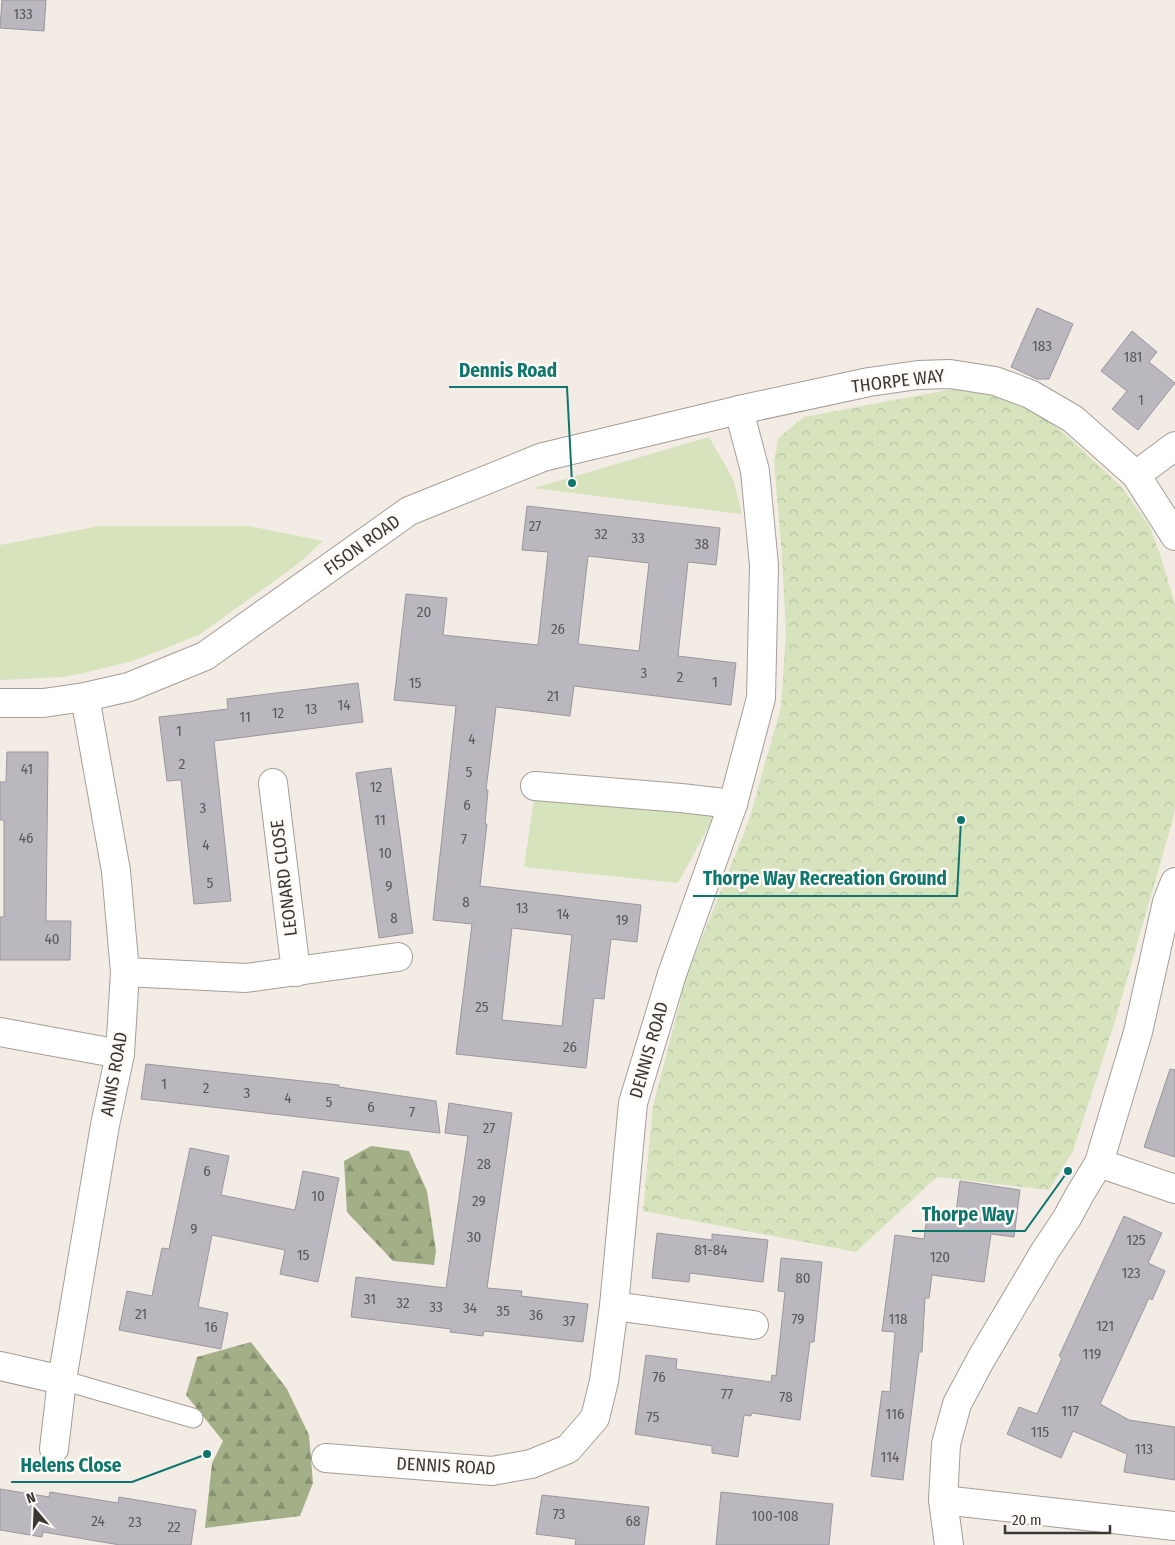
<svg xmlns="http://www.w3.org/2000/svg" width="1175" height="1545" font-family="'Fira Sans Condensed',sans-serif">
	<style>
		.grass { fill: #d6e3bd }
		.forest { fill: url(#forest-firs) }
		.park { fill: url(#park-crowns) }
		.building { fill: #bab7bf; stroke: #9a969e; fill-rule: evenodd }
		.lines { fill: none; stroke-linecap: round; stroke-linejoin: round }
		.lane-casing { stroke: #a49e97; stroke-width: 21 }
		.street-casing { stroke: #a49e97; stroke-width: 30 }
		.lane { stroke: #fff; stroke-width: 19 }
		.street { stroke: #fff; stroke-width: 28 }
		.labels { text-anchor: middle; dominant-baseline: central; stroke-width: 5; stroke-linejoin: round; paint-order: stroke }
		.number-label { font-size: 15px; fill: #5a5858 }
		.street-label { font-size: 18px; fill: #3a3835; stroke: #fefaf6 }
		.leader { fill: none; stroke: #0f766e; stroke-width: 2 }
		.callout-dot { fill: #0f766e; stroke: #fefaf6; stroke-width: 2 }
		.callout-label { font-size: 19px; text-anchor: middle; font-weight: bold; fill: #0f766e; stroke: #fefaf6; stroke-width: 5; stroke-linejoin: round; paint-order: stroke }
	</style>
	<defs>
		<pattern id="forest-firs" width="22" height="20" patternUnits="userSpaceOnUse" patternTransform="scale(1.25)"><rect width="22" height="20" fill="#a3b087"/><path d="M5 1l3.5 6h-7zM16 11l3.5 6h-7z" fill="#86906f"/></pattern>
		<pattern id="park-crowns" width="20" height="18" patternUnits="userSpaceOnUse" patternTransform="scale(1.25)"><rect width="20" height="18" fill="#d6e3bd"/><path d="M2 6a3 3 0 1 1 6 0M12 15a3 3 0 1 1 6 0" fill="none" stroke="#b8c4a3"/></pattern>
	</defs>
	<rect width="100%" height="100%" fill="#f3ece5"/>
	<g class="grass">
		<path d="M709 437 733 479 742 514 534 488Z"/>
		<path d="M99 526H249L323 541 299 563 199 635 133 661 79 674 62 677 0 680V545Z"/>
		<path d="M534 798 716 813 678 883 524 867Z"/>
	</g>
	<g class="forest">
		<path d="M371 1146 409 1151 427 1191 436 1251 434 1265 393 1261 347 1212 344 1161Z"/>
		<path d="M251 1342 287 1389 309 1435 313 1483 300 1516 205 1528 212 1463 223 1441 186 1395 197 1357Z"/>
	</g>
	<path class="park" d="M958 388 1026 404 1066 435 1121 486 1150 527 1161 557 1175 604V807L1173 819 1115 1021 1073 1151 1049 1190 937 1177 856 1252 643 1211 653 1106 687 975 749 820 781 707 786 633 782 557 774 462 778 438 804 417Z"/>
	<g class="building">
		<path d="M2 0H46L44 31 0 28Z"/>
		<path d="M1037 308 1073 324 1049 379H1037L1011 367Z"/>
		<path d="M1132 331 1157 352 1149 362 1175 383 1138 430 1112 409 1127 391 1101 371Z"/>
		<path d="M527 506 720 528 716 565 688 562 678 656 736 663 731 705 574 686 570 716 496 707 486 790H488L485 824H487L480 886 641 905 637 942 611 939 604 999 594 998 586 1068 456 1054 472 924 433 920 456 706 394 700 406 594 447 598 443 635 538 645 548 552 522 550ZM588 556 649 563 639 651 578 644ZM512 928 572 935 562 1026 502 1020Z"/>
		<path d="M358 683 363 722 214 741 231 901 194 904 181 780 167 781 159 717 228 709 227 699Z"/>
		<path d="M7 752H48L46 921H71L70 960H0V917H4V820H0V782H6Z"/>
		<path d="M391 768 413 933 379 938 356 773Z"/>
		<path d="M146 1064 339 1085V1087L436 1101 440 1133 141 1099Z"/>
		<path d="M1170 1069 1175 1070V1157L1144 1147Z"/>
		<path d="M449 1103 512 1113 487 1288 522 1291 521 1296 588 1304 583 1342 484 1331 483 1336 450 1332 451 1329 351 1317 356 1277 446 1288 468 1136 445 1133Z"/>
		<path d="M190 1148 229 1156 221 1195 295 1210 303 1171 339 1178 318 1282 280 1274 285 1250 212 1235 198 1307 228 1313 221 1349 119 1330 127 1291 152 1296 162 1248 169 1249Z"/>
		<path d="M960 1181 1020 1190 1014 1237 991 1234 984 1282 932 1275 929 1298H925L922 1352H919L903 1480 871 1476 882 1391 890 1392 895 1332 882 1331 895 1235 924 1239 928 1210 956 1213Z"/>
		<path d="M1124 1216 1162 1233 1148 1263 1165 1271 1152 1300 1149 1298 1100 1404 1129 1420 1175 1427V1480L1124 1472 1127 1454 1073 1431 1061 1458 1007 1434 1019 1407 1037 1414 1062 1358 1059 1356Z"/>
		<path d="M657 1233 712 1240V1234L768 1240 763 1282 690 1273 689 1282 652 1278Z"/>
		<path d="M781 1258 822 1262 814 1342H810L800 1420 752 1413 751 1416 744 1415 738 1457 712 1453V1446L635 1434 646 1355 677 1359 676 1369 771 1382 772 1375 776 1376 785 1292 778 1291Z"/>
		<path d="M0 1489 49 1497 50 1492 118 1503 119 1497 196 1510 191 1545H120L43 1532 42 1537 0 1530Z"/>
		<path d="M721 1492 833 1504 829 1545H716Z"/>
		<path d="M542 1495 649 1507 644 1545H575L576 1539 536 1534Z"/>
	</g>
	<g class="lines">
		<g class="lane-casing">
			<path id="lane" d="M62 1380 193 1418"/>
		</g>
		<g class="street-casing">
			<g id="street">
				<path d="M1136 475 1175 446"/>
				<path d="M0 703H43L85 697 129 687 205 656 409 511 543 457 739 410 869 382 918 375 950 374 995 381 1030 394 1073 419 1136 475 1175 536"/>
				<path d="M273 783 296 972"/>
				<path d="M535 786 681 798 733 804"/>
				<path d="M125 972 246 978 398 957"/>
				<path d="M0 1032 120 1054"/>
				<path d="M1099 1163 1175 1189"/>
				<path d="M614 1306 754 1325"/>
				<path d="M0 1366 62 1380"/>
				<path d="M54 1449 62 1380 105 1125 120 1054 125 972 116 871 85 697"/>
				<path d="M326 1458 492 1471 531 1464 568 1449 595 1418 604 1381 614 1306 633 1103 672 974 733 804 761 698 764 565 755 471 739 410"/>
				<path d="M943 1500 1175 1526"/>
				<path d="M949 1545 943 1500 946 1444 957 1404 981 1359 1045 1251 1067 1218 1080 1194 1099 1163 1138 1032 1167 902 1175 882"/>
			</g>
		</g>
		<use href="#lane" class="lane"/>
		<use href="#street" class="street"/>
	</g>
	<g class="labels">
		<g class="number-label">
			<text x="23" y="14">133</text>
			<text x="1042" y="346">183</text>
			<text x="1133" y="357">181</text>
			<text x="1141" y="400">1</text>
			<text x="535" y="526">27</text>
			<text x="601" y="534">32</text>
			<text x="638" y="538">33</text>
			<text x="702" y="544">38</text>
			<text x="424" y="612">20</text>
			<text x="558" y="629">26</text>
			<text x="644" y="673">3</text>
			<text x="680" y="677">2</text>
			<text x="715" y="682">1</text>
			<text x="415" y="683">15</text>
			<text x="553" y="696">21</text>
			<text x="344" y="705">14</text>
			<text x="311" y="709">13</text>
			<text x="278" y="713">12</text>
			<text x="245" y="717">11</text>
			<text x="179" y="731">1</text>
			<text x="472" y="739">4</text>
			<text x="182" y="764">2</text>
			<text x="27" y="769">41</text>
			<text x="469" y="772">5</text>
			<text x="376" y="787">12</text>
			<text x="467" y="805">6</text>
			<text x="203" y="808">3</text>
			<text x="380" y="820">11</text>
			<text x="26" y="838">46</text>
			<text x="464" y="839">7</text>
			<text x="206" y="845">4</text>
			<text x="385" y="853">10</text>
			<text x="210" y="883">5</text>
			<text x="389" y="886">9</text>
			<text x="466" y="902">8</text>
			<text x="522" y="908">13</text>
			<text x="563" y="914">14</text>
			<text x="394" y="918">8</text>
			<text x="622" y="920">19</text>
			<text x="52" y="939">40</text>
			<text x="482" y="1007">25</text>
			<text x="570" y="1047">26</text>
			<text x="164" y="1084">1</text>
			<text x="206" y="1088">2</text>
			<text x="247" y="1093">3</text>
			<text x="288" y="1098">4</text>
			<text x="329" y="1102">5</text>
			<text x="371" y="1107">6</text>
			<text x="412" y="1112">7</text>
			<text x="489" y="1128">27</text>
			<text x="484" y="1164">28</text>
			<text x="207" y="1171">6</text>
			<text x="318" y="1196">10</text>
			<text x="479" y="1201">29</text>
			<text x="194" y="1229">9</text>
			<text x="474" y="1237">30</text>
			<text x="1136" y="1240">125</text>
			<text x="711" y="1250">81-84</text>
			<text x="303" y="1255">15</text>
			<text x="940" y="1257">120</text>
			<text x="1131" y="1273">123</text>
			<text x="803" y="1278">80</text>
			<text x="370" y="1299">31</text>
			<text x="403" y="1303">32</text>
			<text x="436" y="1307">33</text>
			<text x="470" y="1308">34</text>
			<text x="503" y="1311">35</text>
			<text x="141" y="1314">21</text>
			<text x="536" y="1315">36</text>
			<text x="798" y="1319">79</text>
			<text x="898" y="1319">118</text>
			<text x="569" y="1321">37</text>
			<text x="1105" y="1326">121</text>
			<text x="211" y="1327">16</text>
			<text x="1092" y="1354">119</text>
			<text x="659" y="1377">76</text>
			<text x="727" y="1394">77</text>
			<text x="786" y="1397">78</text>
			<text x="1070" y="1411">117</text>
			<text x="895" y="1414">116</text>
			<text x="653" y="1417">75</text>
			<text x="1040" y="1432">115</text>
			<text x="1144" y="1449">113</text>
			<text x="890" y="1457">114</text>
			<text x="559" y="1514">73</text>
			<text x="775" y="1516">100-108</text>
			<text x="98" y="1521">24</text>
			<text x="633" y="1521">68</text>
			<text x="135" y="1522">23</text>
			<text x="174" y="1527">22</text>
		</g>
		<g class="street-label">
			<text transform="translate(898 381) rotate(-7)">THORPE WAY</text>
			<text transform="translate(362 545) rotate(-36)">FISON ROAD</text>
			<text transform="translate(284 878) rotate(-97)">LEONARD CLOSE</text>
			<text transform="translate(649 1050) rotate(-74)">DENNIS ROAD</text>
			<text transform="translate(114 1074) rotate(-80)">ANNS ROAD</text>
			<text transform="translate(446 1466) rotate(3)">DENNIS ROAD</text>
		</g>
	</g>
	<path class="leader" d="M572 483L567 387H449M961 820L957 896H693M1068 1171L1025 1231H912M207 1454L132 1482H11"/>
	<g class="callout-dot">
		<circle cx="572" cy="483" r="5"/>
		<circle cx="961" cy="820" r="5"/>
		<circle cx="1068" cy="1171" r="5"/>
		<circle cx="207" cy="1454" r="5"/>
	</g>
	<g class="callout-label">
		<text x="508" y="377">Dennis Road</text>
		<text x="825" y="885">Thorpe Way Recreation Ground</text>
		<text x="968" y="1221">Thorpe Way</text>
		<text x="71" y="1472">Helens Close</text>
	</g>
	<g transform="translate(35 1510) rotate(341)" stroke="#fefaf6" stroke-width="4" paint-order="stroke">
	<path d="M0-4L9 19L0 12L-9 19Z" fill="#3a3835"/>
	<text y="-8" font-size="14" font-weight="bold" text-anchor="middle" fill="#3a3835">N</text>
	</g>
	<path d="M1005 1525v8h105v-8" fill="none" stroke="#3a3835" stroke-width="2.5"/>
	<text x="1012" y="1525" font-size="15" fill="#3a3835" stroke="#fefaf6" stroke-width="4" paint-order="stroke">20 m</text>
</svg>
